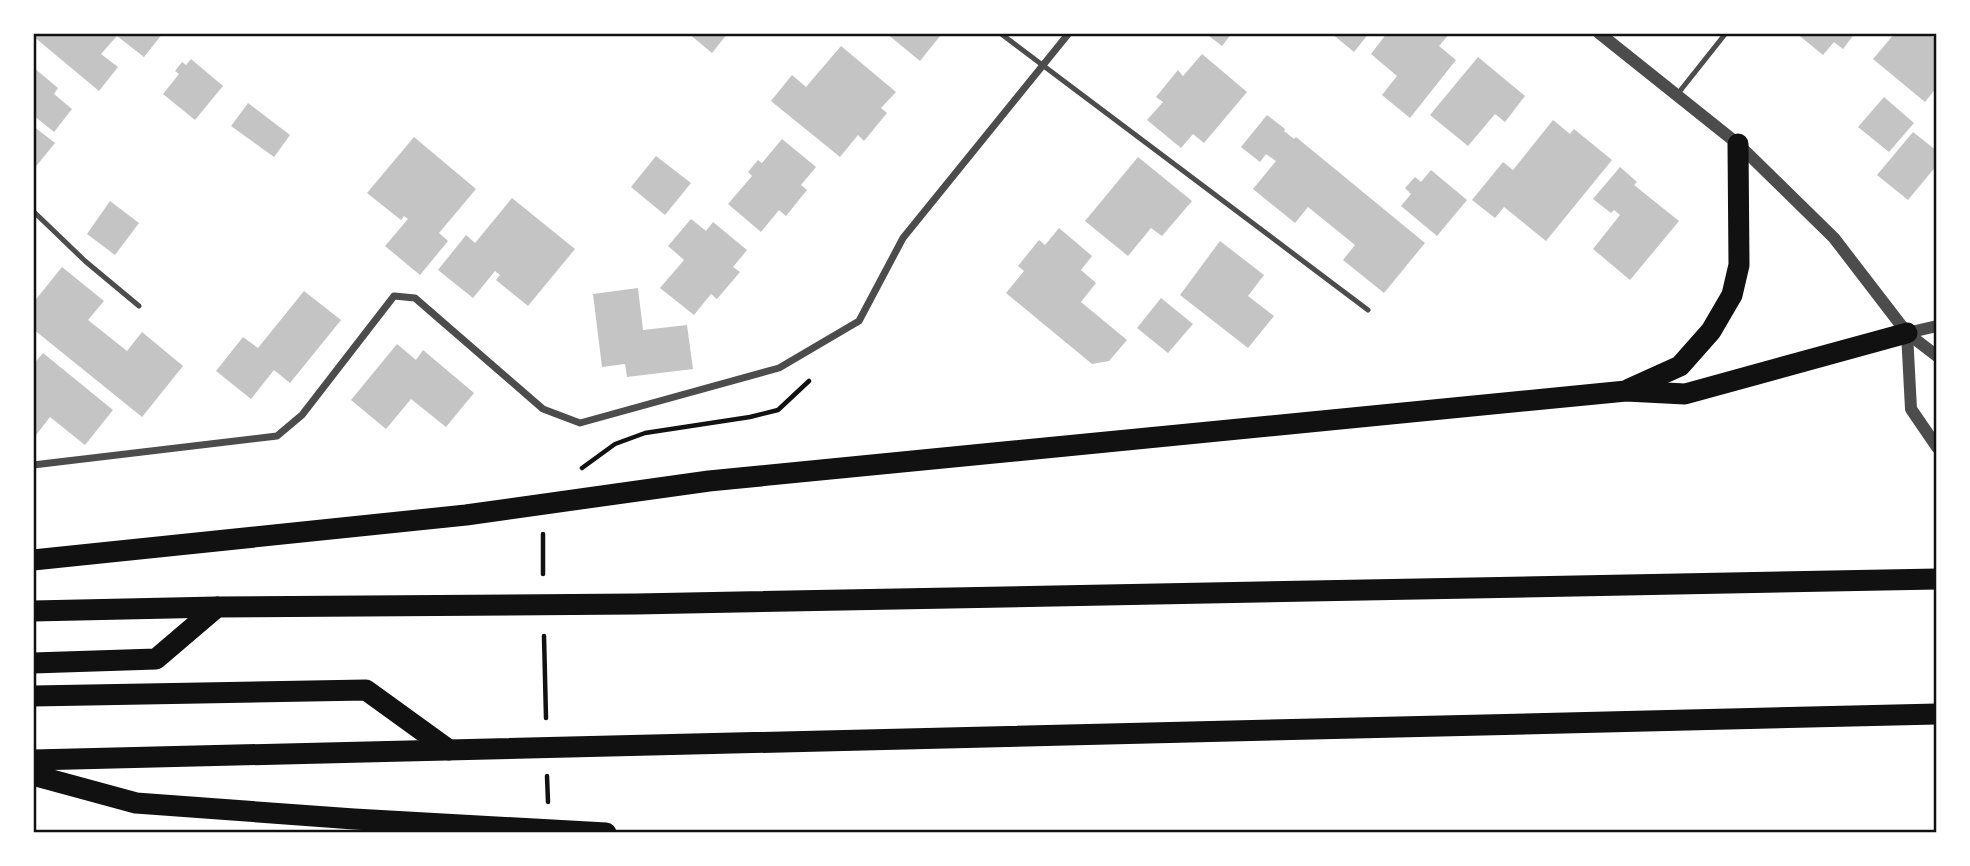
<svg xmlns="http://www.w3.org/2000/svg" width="1970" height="866" font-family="Overpass,sans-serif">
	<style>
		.building { fill: #c4c4c4 }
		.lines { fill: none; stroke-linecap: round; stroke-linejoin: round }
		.path { stroke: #111; stroke-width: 4.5 }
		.service { stroke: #4c4c4c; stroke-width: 5 }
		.minor { stroke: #4c4c4c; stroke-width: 7 }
		.tertiary { stroke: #4c4c4c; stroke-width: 12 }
		.motorway { stroke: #111; stroke-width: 21 }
		.neatline { fill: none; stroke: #111; stroke-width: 2.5 }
	</style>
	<rect width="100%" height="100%" fill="#fff"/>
	<g class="building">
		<path d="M33 33H163L144 57 117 36 101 54 118 67 99 91 33 36Z"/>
		<path d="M688 33H728L712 53Z"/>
		<path d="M886 33H937L940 36 920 61Z"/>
		<path d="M1205 33H1232L1222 46Z"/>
		<path d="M1331 33H1369L1354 52Z"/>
		<path d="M1387 33H1450L1439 46 1456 60 1410 118 1382 95 1397 76 1371 54Z"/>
		<path d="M1796 33H1855L1843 49 1834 42 1823 55Z"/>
		<path d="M1895 33H1928L1937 40V87L1925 102 1873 59Z"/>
		<path d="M841 46 896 92 881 108 887 113 864 141 858 135 840 157 771 101 792 75 806 87Z"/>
		<path d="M1202 54 1247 92 1204 143 1193 134 1181 148 1147 120 1163 102 1156 97 1178 70 1183 76Z"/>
		<path d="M1478 57 1525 96 1505 122 1495 114 1468 146 1430 115Z"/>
		<path d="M191 59 223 86 195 120 163 94 179 74 175 71 182 62 186 65Z"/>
		<path d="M33 67 58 88 54 94 72 109 54 132 33 115Z"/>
		<path d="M1884 97 1914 123 1889 152 1858 127Z"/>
		<path d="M248 103 290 135 274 157 231 126Z"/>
		<path d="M1267 115 1285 129 1284 131 1294 139 1296 137 1425 243 1384 293 1343 260 1355 245 1308 207 1295 223 1253 189 1276 161 1266 154 1260 162 1241 147Z"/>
		<path d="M1553 120 1570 134 1574 129 1612 160 1546 241 1504 207 1495 218 1472 200 1503 162 1513 170Z"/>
		<path d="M33 126 55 143 33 170Z"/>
		<path d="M1913 132 1937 151V165L1908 200 1877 175Z"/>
		<path d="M414 137 476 189 439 233 448 241 420 275 385 246 408 219 404 216 401 220 367 193Z"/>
		<path d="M782 139 816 167 801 185 807 190 786 216 779 210 761 232 728 204 752 176 748 172 758 160 762 163Z"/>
		<path d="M656 156 691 183 665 215 631 187Z"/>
		<path d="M1138 157 1192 201 1162 236 1151 228 1128 256 1085 221Z"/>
		<path d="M1620 167 1637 182 1634 185 1679 221 1630 280 1593 249 1620 215 1614 210 1611 213 1593 199Z"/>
		<path d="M1431 170 1467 200 1437 236 1401 206 1411 194 1405 188 1415 177 1421 182Z"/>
		<path d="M512 198 575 249 528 306 496 280 500 275 495 271 473 298 438 270 466 235 475 243Z"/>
		<path d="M110 201 139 223 115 255 87 234Z"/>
		<path d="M691 219 706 231 713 222 747 250 733 267 740 272 717 299 711 294 694 315 660 288 684 260 668 246Z"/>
		<path d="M1059 228 1092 256 1081 270 1096 283 1081 302 1127 340 1109 361 1092 364 1006 293 1024 271 1018 266 1039 240 1045 245Z"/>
		<path d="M1220 241 1264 275 1248 296 1274 316 1248 348 1180 295Z"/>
		<path d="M62 267 104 301 88 320 127 351 142 332 183 366 142 417 33 329V303Z"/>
		<path d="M638 288 643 330 687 325 693 369 627 377 625 364 602 367 593 294Z"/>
		<path d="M304 291 341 320 290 383 274 370 251 399 216 371 243 337 258 348Z"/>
		<path d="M1161 298 1193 324 1168 353 1137 328Z"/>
		<path d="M397 344 416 360 423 350 474 393 446 427 411 399 386 429 351 400Z"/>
		<path d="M43 353 113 410 85 445 50 417 33 439V365Z"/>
	</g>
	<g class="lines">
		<g class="path">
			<path d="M582 468 615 444 645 433 750 417 778 410 809 381"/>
			<path d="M543 574V534"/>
			<path d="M544 636 546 718"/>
			<path d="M547 776 548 802"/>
		</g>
		<g class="service">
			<path d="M1000 33 1368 310"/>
			<path d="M1676 96 1726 33"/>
			<path d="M33 211 85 261 139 306"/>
		</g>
		<path class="minor" d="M33 465 277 436 302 415 394 296 415 298 543 409 580 423 779 368 859 321 903 238 1069 33"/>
		<g class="tertiary">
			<path d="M1599 33 1738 144 1834 238 1907 333 1937 356"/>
			<path d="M1907 333 1911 409 1937 447"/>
			<path d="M1907 333 1937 326"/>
		</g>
		<g class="motorway">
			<path d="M1629 389 1680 366 1711 331 1732 295 1739 265 1738 144"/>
			<path d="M33 560 466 515 709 481 1626 391 1685 394 1907 333"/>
			<path d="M33 611 217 607 636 604 1937 579"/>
			<path d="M33 663 156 659 217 607"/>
			<path d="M33 696 366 690 449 750"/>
			<path d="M33 760 1937 714"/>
			<path d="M33 775 136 803 354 819 606 833"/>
		</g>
	</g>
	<rect width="1970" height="866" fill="none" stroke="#ffffff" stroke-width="70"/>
	<rect x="35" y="35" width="1900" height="796" class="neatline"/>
</svg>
